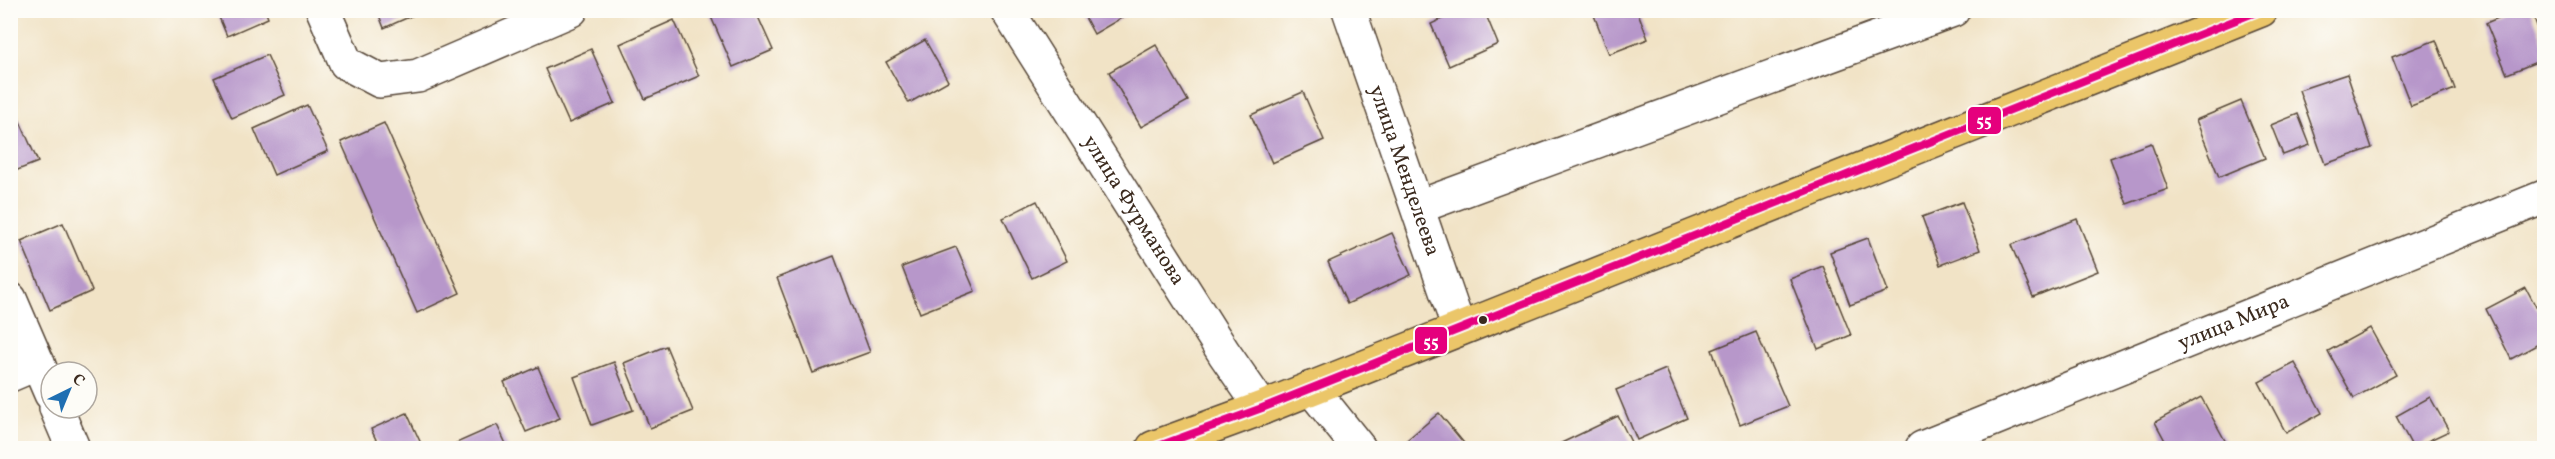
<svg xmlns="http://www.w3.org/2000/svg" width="2555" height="459" font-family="Vollkorn,serif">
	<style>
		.building { fill: #b797ca }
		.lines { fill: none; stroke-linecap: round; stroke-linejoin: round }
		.minor-casing { stroke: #564637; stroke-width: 36 }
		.major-casing { stroke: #564637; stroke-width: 36 }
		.minor { stroke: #fff; stroke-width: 33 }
		.major { stroke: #ebc669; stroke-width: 33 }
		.bus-1-casing { stroke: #fdfcf7; stroke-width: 12 }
		.bus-1 { stroke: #e5007d; stroke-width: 8 }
		.bus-dot { fill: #3b2a1e; stroke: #fdfcf7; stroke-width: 2 }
		.labels { text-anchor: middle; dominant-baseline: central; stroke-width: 5; stroke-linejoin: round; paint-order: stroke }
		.street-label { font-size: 21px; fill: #3b2a1e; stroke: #fdfcf7 }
		.line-badge { stroke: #fdfcf7; stroke-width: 2 }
		.badge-label { font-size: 16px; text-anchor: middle; font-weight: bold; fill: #fff }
	</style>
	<rect width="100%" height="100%" fill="#fdfcf7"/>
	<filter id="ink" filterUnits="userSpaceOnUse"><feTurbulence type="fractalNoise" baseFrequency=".0167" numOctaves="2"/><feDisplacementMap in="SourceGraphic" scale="12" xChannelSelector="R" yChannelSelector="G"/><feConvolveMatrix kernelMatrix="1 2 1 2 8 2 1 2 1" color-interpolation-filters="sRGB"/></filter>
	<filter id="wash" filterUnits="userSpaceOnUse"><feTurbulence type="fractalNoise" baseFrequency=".008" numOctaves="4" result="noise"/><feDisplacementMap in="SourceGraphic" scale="24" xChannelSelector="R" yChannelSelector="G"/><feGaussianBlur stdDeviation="1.35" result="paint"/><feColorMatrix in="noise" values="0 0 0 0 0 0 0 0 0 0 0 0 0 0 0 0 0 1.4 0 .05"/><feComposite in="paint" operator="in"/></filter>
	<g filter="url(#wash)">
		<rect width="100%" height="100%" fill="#f1e3c6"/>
		<g id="blocks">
			<g class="building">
				<path d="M216 10H265L268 18 227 36Z"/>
				<path d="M377 10H425L384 28Z"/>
				<path d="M708 10H755L773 50 733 67Z"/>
				<path d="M1081 10H1135L1094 34Z"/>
				<path d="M1461 10H1484L1498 44 1449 66 1431 24Z"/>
				<path d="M1592 10H1637L1648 39 1609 54Z"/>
				<path d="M2517 10H2531L2544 44V59L2507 74 2486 23Z"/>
				<path d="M674 20 699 76 645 99 620 44Z"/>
				<path d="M925 40 948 81 909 103 886 62Z"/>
				<path d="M2436 40 2455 89 2411 106 2392 57Z"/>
				<path d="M1156 45 1188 101 1141 127 1109 72Z"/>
				<path d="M591 49 615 103 569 123 545 69Z"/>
				<path d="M267 55 285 95 232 118 214 78Z"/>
				<path d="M2347 74 2372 148 2325 164 2299 90Z"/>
				<path d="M1303 92 1324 140 1272 163 1251 115Z"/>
				<path d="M10 99 38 162 10 173Z"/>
				<path d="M2241 101 2265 158 2219 177 2196 120Z"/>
				<path d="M307 105 328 151 274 175 254 129Z"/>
				<path d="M2298 114 2310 145 2283 155 2271 125Z"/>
				<path d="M384 123 460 293 417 313 341 142Z"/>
				<path d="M2151 143 2168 189 2127 204 2110 158Z"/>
				<path d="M1037 201 1067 261 1032 278 1003 218Z"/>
				<path d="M1962 202 1980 250 1940 265 1922 217Z"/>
				<path d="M2077 219 2098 271 2033 297 2011 245Z"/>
				<path d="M63 223 92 291 50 310 21 241Z"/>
				<path d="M1392 233 1411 275 1347 304 1328 262Z"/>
				<path d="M1868 238 1888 291 1850 305 1830 252Z"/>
				<path d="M956 247 975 291 920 313 902 267Z"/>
				<path d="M834 256 870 352 813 373 777 278Z"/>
				<path d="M1823 266 1851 335 1818 349 1790 279Z"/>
				<path d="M2526 288 2544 322V341L2511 359 2486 309Z"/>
				<path d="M2370 328 2396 375 2354 398 2328 351Z"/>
				<path d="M1756 332 1788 406 1740 425 1712 350Z"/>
				<path d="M666 346 693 411 650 428 624 363Z"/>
				<path d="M614 362 633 410 592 425 574 377Z"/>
				<path d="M2295 363 2322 413 2286 433 2259 382Z"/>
				<path d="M538 367 560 418 526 432 504 382Z"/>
				<path d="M1666 369 1687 418 1637 440 1616 390Z"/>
				<path d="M2201 397 2228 446 2169 448 2155 422Z"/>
				<path d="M2430 397 2449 431 2413 448 2396 416Z"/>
				<path d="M407 413 423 448H380L371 429Z"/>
				<path d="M1439 413 1468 448H1406L1402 444Z"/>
				<path d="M1618 416 1634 448H1551Z"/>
				<path d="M497 425 508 448H456L454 444Z"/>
				<path d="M2122 443 2125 448H2112Z"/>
			</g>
		</g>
	</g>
	<g filter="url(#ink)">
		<use href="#blocks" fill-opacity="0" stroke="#564637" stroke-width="1.5"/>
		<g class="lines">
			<g class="minor-casing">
				<g id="minor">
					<path d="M323 10 346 63 380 81 418 76 571 10"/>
					<path id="s1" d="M1007 10 1224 353 1262 408"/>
					<path id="s2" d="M1349 10 1459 329"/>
					<path d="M1418 207 1953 10"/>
					<path d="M10 299 51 394"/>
					<path d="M10 375 38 363"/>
					<path d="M1311 388 1359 448"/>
					<path d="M56 408 73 448"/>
					<path id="s3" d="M1922 448 2544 197"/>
				</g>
			</g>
			<g class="major-casing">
				<path id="major" d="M1153 448 1262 408 2261 10"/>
			</g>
			<use href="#minor" class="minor"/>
			<use href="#major" class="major"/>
			<g class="bus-1-casing">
				<path id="bus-1" d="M1153 448 1262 408 2261 10"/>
			</g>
			<use href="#bus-1" class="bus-1"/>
		</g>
	</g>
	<circle class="bus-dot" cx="1483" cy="320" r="5"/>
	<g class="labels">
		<g class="street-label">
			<text stroke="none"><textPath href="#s2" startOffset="170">улица Менделеева</textPath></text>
			<text stroke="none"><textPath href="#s1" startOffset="237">улица Фурманова</textPath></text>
			<text stroke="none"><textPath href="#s3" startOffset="336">улица Мира</textPath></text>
		</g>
	</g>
	<g class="line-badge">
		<rect x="1967" y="106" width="35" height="29" rx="6" fill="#e5007d"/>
		<rect x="1414" y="326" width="34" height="29" rx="6" fill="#e5007d"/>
	</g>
	<g class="badge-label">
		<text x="1984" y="126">55</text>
		<text x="1431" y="347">55</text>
	</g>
	<rect width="2555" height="459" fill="none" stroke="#fdfcf7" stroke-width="36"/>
	<g transform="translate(69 390) rotate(43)"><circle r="28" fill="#fdfcf7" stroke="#afa8a0" stroke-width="1.5"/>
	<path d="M0-4.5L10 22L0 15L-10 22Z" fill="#1f6fb2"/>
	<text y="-9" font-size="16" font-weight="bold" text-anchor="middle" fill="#3b2a1e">С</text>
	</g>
</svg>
